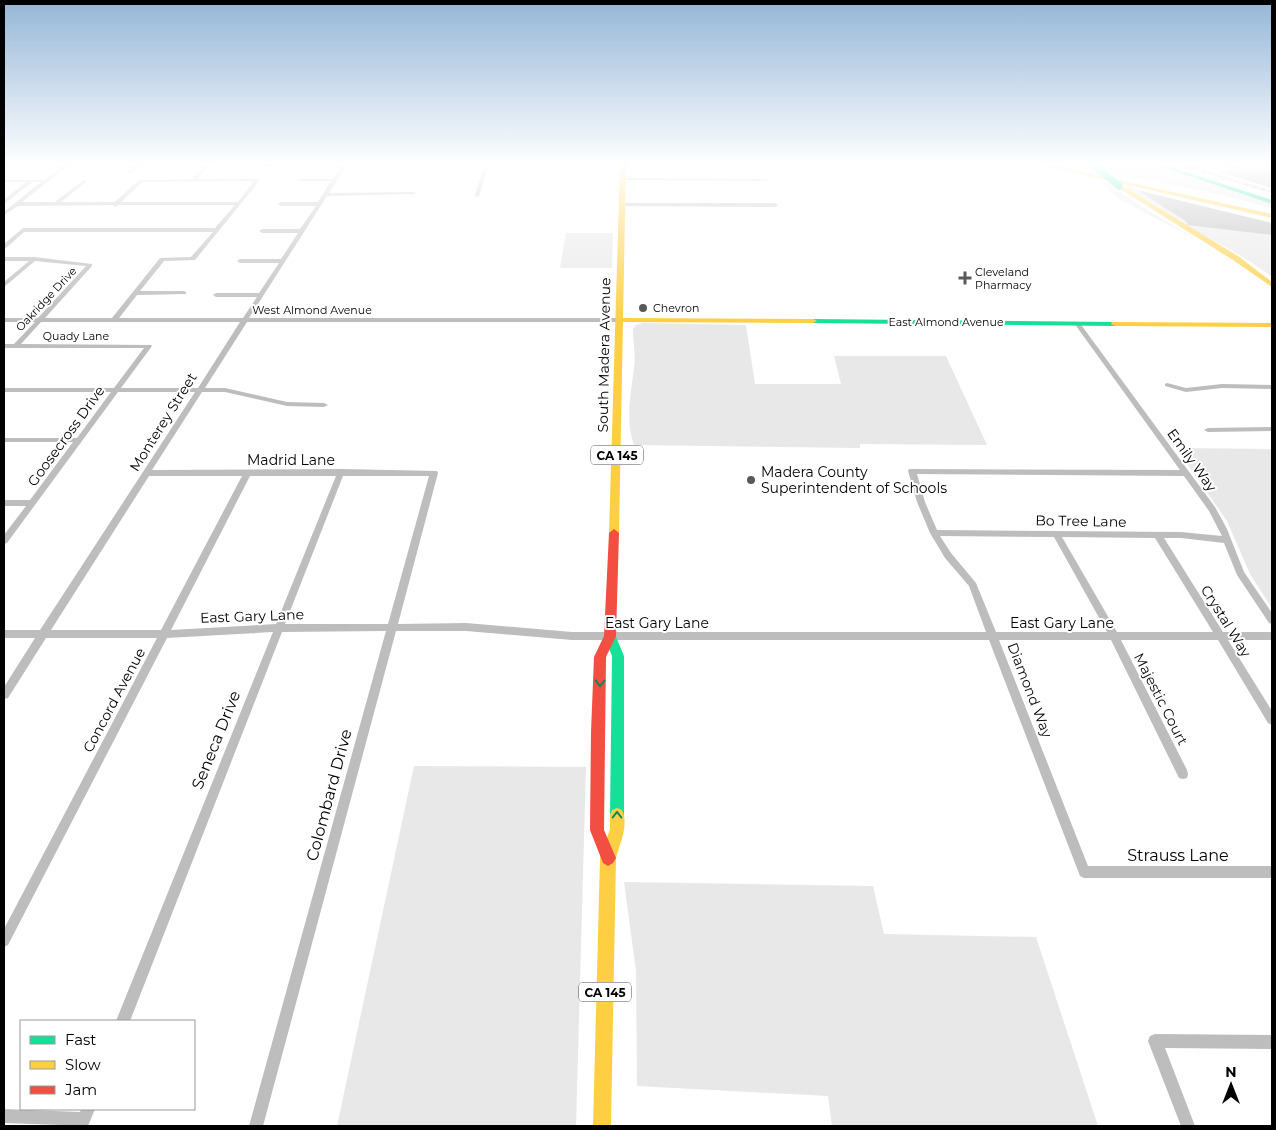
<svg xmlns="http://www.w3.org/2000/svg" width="1276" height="1130" font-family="Montserrat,sans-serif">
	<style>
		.green { fill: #e8e8e8 }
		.water { fill: #bababa }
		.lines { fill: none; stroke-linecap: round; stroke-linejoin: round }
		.street { fill: #bdbdbd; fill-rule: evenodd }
		.fast { fill: #16e098; fill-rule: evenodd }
		.slow { fill: #ffcf43; fill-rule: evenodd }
		.jam { fill: #f24e42; fill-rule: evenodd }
		.rail-casing { stroke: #bdbdbd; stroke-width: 2.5 }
		.rail { stroke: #fff; stroke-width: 1; stroke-dasharray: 4.5; stroke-linecap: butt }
		.fast-bridge { stroke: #16e098; stroke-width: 7 }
		.oneway { stroke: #0d865b }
		.poi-dot { fill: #595959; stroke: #fff; stroke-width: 2 }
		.labels { text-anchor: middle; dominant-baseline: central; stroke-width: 4; stroke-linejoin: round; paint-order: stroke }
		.far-poi-label { font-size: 11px; fill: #000; stroke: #fff; text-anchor: start }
		.far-street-label { font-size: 11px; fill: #000; stroke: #fff }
		.shield { fill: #fff; stroke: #4c4c4c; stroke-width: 1 }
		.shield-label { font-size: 12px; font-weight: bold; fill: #000 }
		.street-label { font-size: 14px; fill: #000; stroke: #fff }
		.poi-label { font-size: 14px; fill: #000; stroke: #fff; text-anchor: start }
		.near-street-label { font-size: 16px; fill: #000; stroke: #fff }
	</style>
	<rect width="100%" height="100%" fill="#fff"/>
	<g class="green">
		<path d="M1095 164H1150L1272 204V208L1213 193 1104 171Z"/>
		<path d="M1098 181 1108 183 1142 207 1196 239 1119 199Z"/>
		<path d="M1122 185 1137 190 1187 222 1272 235V277C1226 241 1166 222 1122 185Z"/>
		<path d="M566 233H613L612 268H560Z"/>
		<path d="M643 323 746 325 755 384H841L834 356H946L987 445 860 444V448L634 445C625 421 631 393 634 368 636 356 633 342 633 329L636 325Z"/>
		<path d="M1176 448 1272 449V608L1250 574 1227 521Z"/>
		<path d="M414 766 586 767 576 1126H337Z"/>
		<path d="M624 882 873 886 884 934 1036 937 1098 1126H832L828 1096 637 1086 636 971Z"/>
	</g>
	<g class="water">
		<path d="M1229 170 1272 171V188L1219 172Z"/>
		<path d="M1137 190 1272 223V235L1188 225 1187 222Z"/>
	</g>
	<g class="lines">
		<g class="street">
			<path d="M65 164H70L22 202H55L84 180H86V182L61 202H115L139 180 191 179 207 164H211L197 179H258L260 180 195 260 164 261 140 291H184L186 292V294L137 295 119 318H243L257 297H216L213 295 216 293H259L279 263H240L237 261 240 259H281L298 233H262L259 231 262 229H300L316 206H281L278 204 281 202H318L331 181H299L297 180 299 179H333L343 164H347L346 166H484L485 164H489V166H625V168H488L479 196 477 197 475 196 483 168H345L329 193 414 192 416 193 414 194 327 196 249 318H620L623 320 620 322H247L205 388H225L287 402 324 403 328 405 324 407 287 406 225 392H202L152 470 341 469 437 471 438 473 398 624 466 623 572 632H986L969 586 945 558 930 533 917 502 908 471 909 469 1180 470 1074 323 1079 322 1215 507 1227 529 1244 572 1272 613V624L1269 623 1237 575 1224 543 1181 538H1164L1223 632H1272V640H1228L1272 711V725L1268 723 1218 640H1121L1187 770 1188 774 1187 778 1183 779 1179 778 1111 640H999L1088 866H1272V878H1084L1080 876 989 640H572L466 631H396L263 1126H249L386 631 282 632 130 1021H116L273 632 167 638 8 945 4 947V929L157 638H46L8 698 4 699V687L35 638H4V630H40L195 392H118L7 543 4 544V535L26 506H4V500H30L73 442H4V438H77L111 392H4V388H114L144 348H4V344H14L35 322H4V318H38L86 266 35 261 4 287V282L29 261H4V257H34L92 264V266L45 318H112L160 258 191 257 213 232H24L6 248 4 249V244L23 228H215L235 205H118L115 207 113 205 18 206 4 215V212L41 182H32L4 204V200L26 182H4V180H45ZM254 181 238 202H121L142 182ZM41 322H240L198 388H121L152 346 151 345 21 344ZM917 474 1184 476 1209 511 1222 536 1181 532 937 530 925 502ZM149 476H242L161 630H51ZM250 476H336L276 624 171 630ZM343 476H429L388 624H285ZM940 536 1054 537 1107 632H996L976 583 951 553ZM1062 537 1155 538 1213 632H1117Z"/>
			<path d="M138 164H143L132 173H128V171Z"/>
			<path d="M269 164H274L270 167H266V165Z"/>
			<path d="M1226 164H1231L1237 168H1272V170H1236Z"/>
			<path d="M623 178 766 179 768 180 766 181 621 180V179Z"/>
			<path d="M622 203H775L778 205 775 207 620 206V204Z"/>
			<path d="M1167 383 1186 388 1222 384 1272 385V389L1222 388 1186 392 1165 386V384Z"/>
			<path d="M1272 427V431L1208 432 1204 430 1208 428Z"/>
			<path d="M1155 1034 1272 1035V1049L1165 1048 1195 1126H1181L1148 1041 1150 1036Z"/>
			<path d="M4 1109 80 1112 81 1109H95L88 1126 4 1123Z"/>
		</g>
		<g class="fast">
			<path d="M1153 164H1161L1272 200V204Z"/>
			<path d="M810 319 1115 322 1119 324 1115 326 813 323 809 321Z"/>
			<path d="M610 631 614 632 624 656V815L622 820 617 822 612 820 610 815 612 656 604 636 606 632Z"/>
		</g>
		<g class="slow">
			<path d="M620 164H626L623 318 813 319 817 321 813 323 623 322 619 533 614 537 609 533Z"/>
			<path d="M1036 164H1046L1272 214V218Z"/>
			<path d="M1117 185H1121L1238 256 1272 282V287L1233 260 1117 187Z"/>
			<path d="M1112 322 1272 323V327L1115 326 1111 324Z"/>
			<path d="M617 808 622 810C629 825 620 843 616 858L611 1126H593L600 858 610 829V815L612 810Z"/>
		</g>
		<path class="jam" d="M614 529 619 533 616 636 606 657 604 830 616 858 613 863 608 866 603 863 590 830 591 732 594 657 604 636 609 533Z"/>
		<g class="rail-casing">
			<path id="rail" d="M1179 164 1272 192"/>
		</g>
		<use href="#rail" class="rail"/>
		<path class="fast-bridge" d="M1094 166 1119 186"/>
	</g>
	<defs><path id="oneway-chevron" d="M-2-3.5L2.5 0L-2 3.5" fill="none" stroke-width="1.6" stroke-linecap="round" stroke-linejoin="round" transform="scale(1.25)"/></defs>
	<g class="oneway">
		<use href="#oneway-chevron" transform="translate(600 683) rotate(91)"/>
		<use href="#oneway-chevron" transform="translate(617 815) rotate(-90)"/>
	</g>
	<linearGradient id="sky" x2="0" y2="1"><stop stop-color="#95b6d6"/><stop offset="0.51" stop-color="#fff"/><stop offset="1" stop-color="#fff" stop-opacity="0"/></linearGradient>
	<rect width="1276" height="322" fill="url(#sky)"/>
	<g class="poi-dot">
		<path d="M962.5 270.5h5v5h5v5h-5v5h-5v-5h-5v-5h5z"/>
		<circle cx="643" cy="308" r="5"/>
		<circle cx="751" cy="480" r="5"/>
	</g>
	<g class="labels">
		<g class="far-poi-label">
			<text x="975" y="272">Cleveland<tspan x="975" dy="13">Pharmacy</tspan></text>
			<text x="653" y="308">Chevron</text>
		</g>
		<g class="far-street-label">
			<text transform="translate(46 299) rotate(-47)">Oakridge Drive</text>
			<text x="312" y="310">West Almond Avenue</text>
			<text x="946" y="322">East Almond Avenue</text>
			<text x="76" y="336">Quady Lane</text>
		</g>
		<g class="shield">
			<rect x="591" y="445.5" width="52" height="19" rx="4"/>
			<rect x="579" y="982.5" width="52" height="19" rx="4"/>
		</g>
		<g class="shield-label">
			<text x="617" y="455">CA 145</text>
			<text x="605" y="992">CA 145</text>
		</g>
		<g class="street-label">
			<text transform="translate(604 355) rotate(-89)">South Madera Avenue</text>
			<text transform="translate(163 422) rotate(-58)">Monterey Street</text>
			<text transform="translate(66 436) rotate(-54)">Goosecross Drive</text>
			<text x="291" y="460">Madrid Lane</text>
			<text transform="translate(1192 460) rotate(54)">Emily Way</text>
			<text transform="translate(1081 521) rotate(1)">Bo Tree Lane</text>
			<text transform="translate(252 616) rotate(-2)">East Gary Lane</text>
			<text transform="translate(1226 621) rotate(58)">Crystal Way</text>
			<text x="657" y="623">East Gary Lane</text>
			<text x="1062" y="623">East Gary Lane</text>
			<text transform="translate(1030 690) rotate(69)">Diamond Way</text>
			<text transform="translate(1161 699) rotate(63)">Majestic Court</text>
			<text transform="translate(114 700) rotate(-62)">Concord Avenue</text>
		</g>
		<g class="poi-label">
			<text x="761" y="472">Madera County<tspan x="761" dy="16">Superintendent of Schools</tspan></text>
		</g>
		<g class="near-street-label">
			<text transform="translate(216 740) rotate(-68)">Seneca Drive</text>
			<text transform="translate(329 795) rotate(-75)">Colombard Drive</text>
			<text x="1178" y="855">Strauss Lane</text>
		</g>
	</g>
	<rect width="1276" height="1130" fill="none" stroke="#000000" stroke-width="10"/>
	<rect x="20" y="1020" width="175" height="90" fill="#ffffff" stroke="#999999"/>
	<rect x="30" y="1036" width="25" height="8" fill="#16e098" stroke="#999999"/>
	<text x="65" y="1045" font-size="15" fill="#000000">Fast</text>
	<rect x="30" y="1061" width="25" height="8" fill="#ffcf43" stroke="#999999"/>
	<text x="65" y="1070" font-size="15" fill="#000000">Slow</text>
	<rect x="30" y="1086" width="25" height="8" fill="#f24e42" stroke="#999999"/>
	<text x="65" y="1095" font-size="15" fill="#000000">Jam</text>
	<g transform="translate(1231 1085)" stroke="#ffffff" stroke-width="4" paint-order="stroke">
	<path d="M0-4L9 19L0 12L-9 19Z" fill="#000000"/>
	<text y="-8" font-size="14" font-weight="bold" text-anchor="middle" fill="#000000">N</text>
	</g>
</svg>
